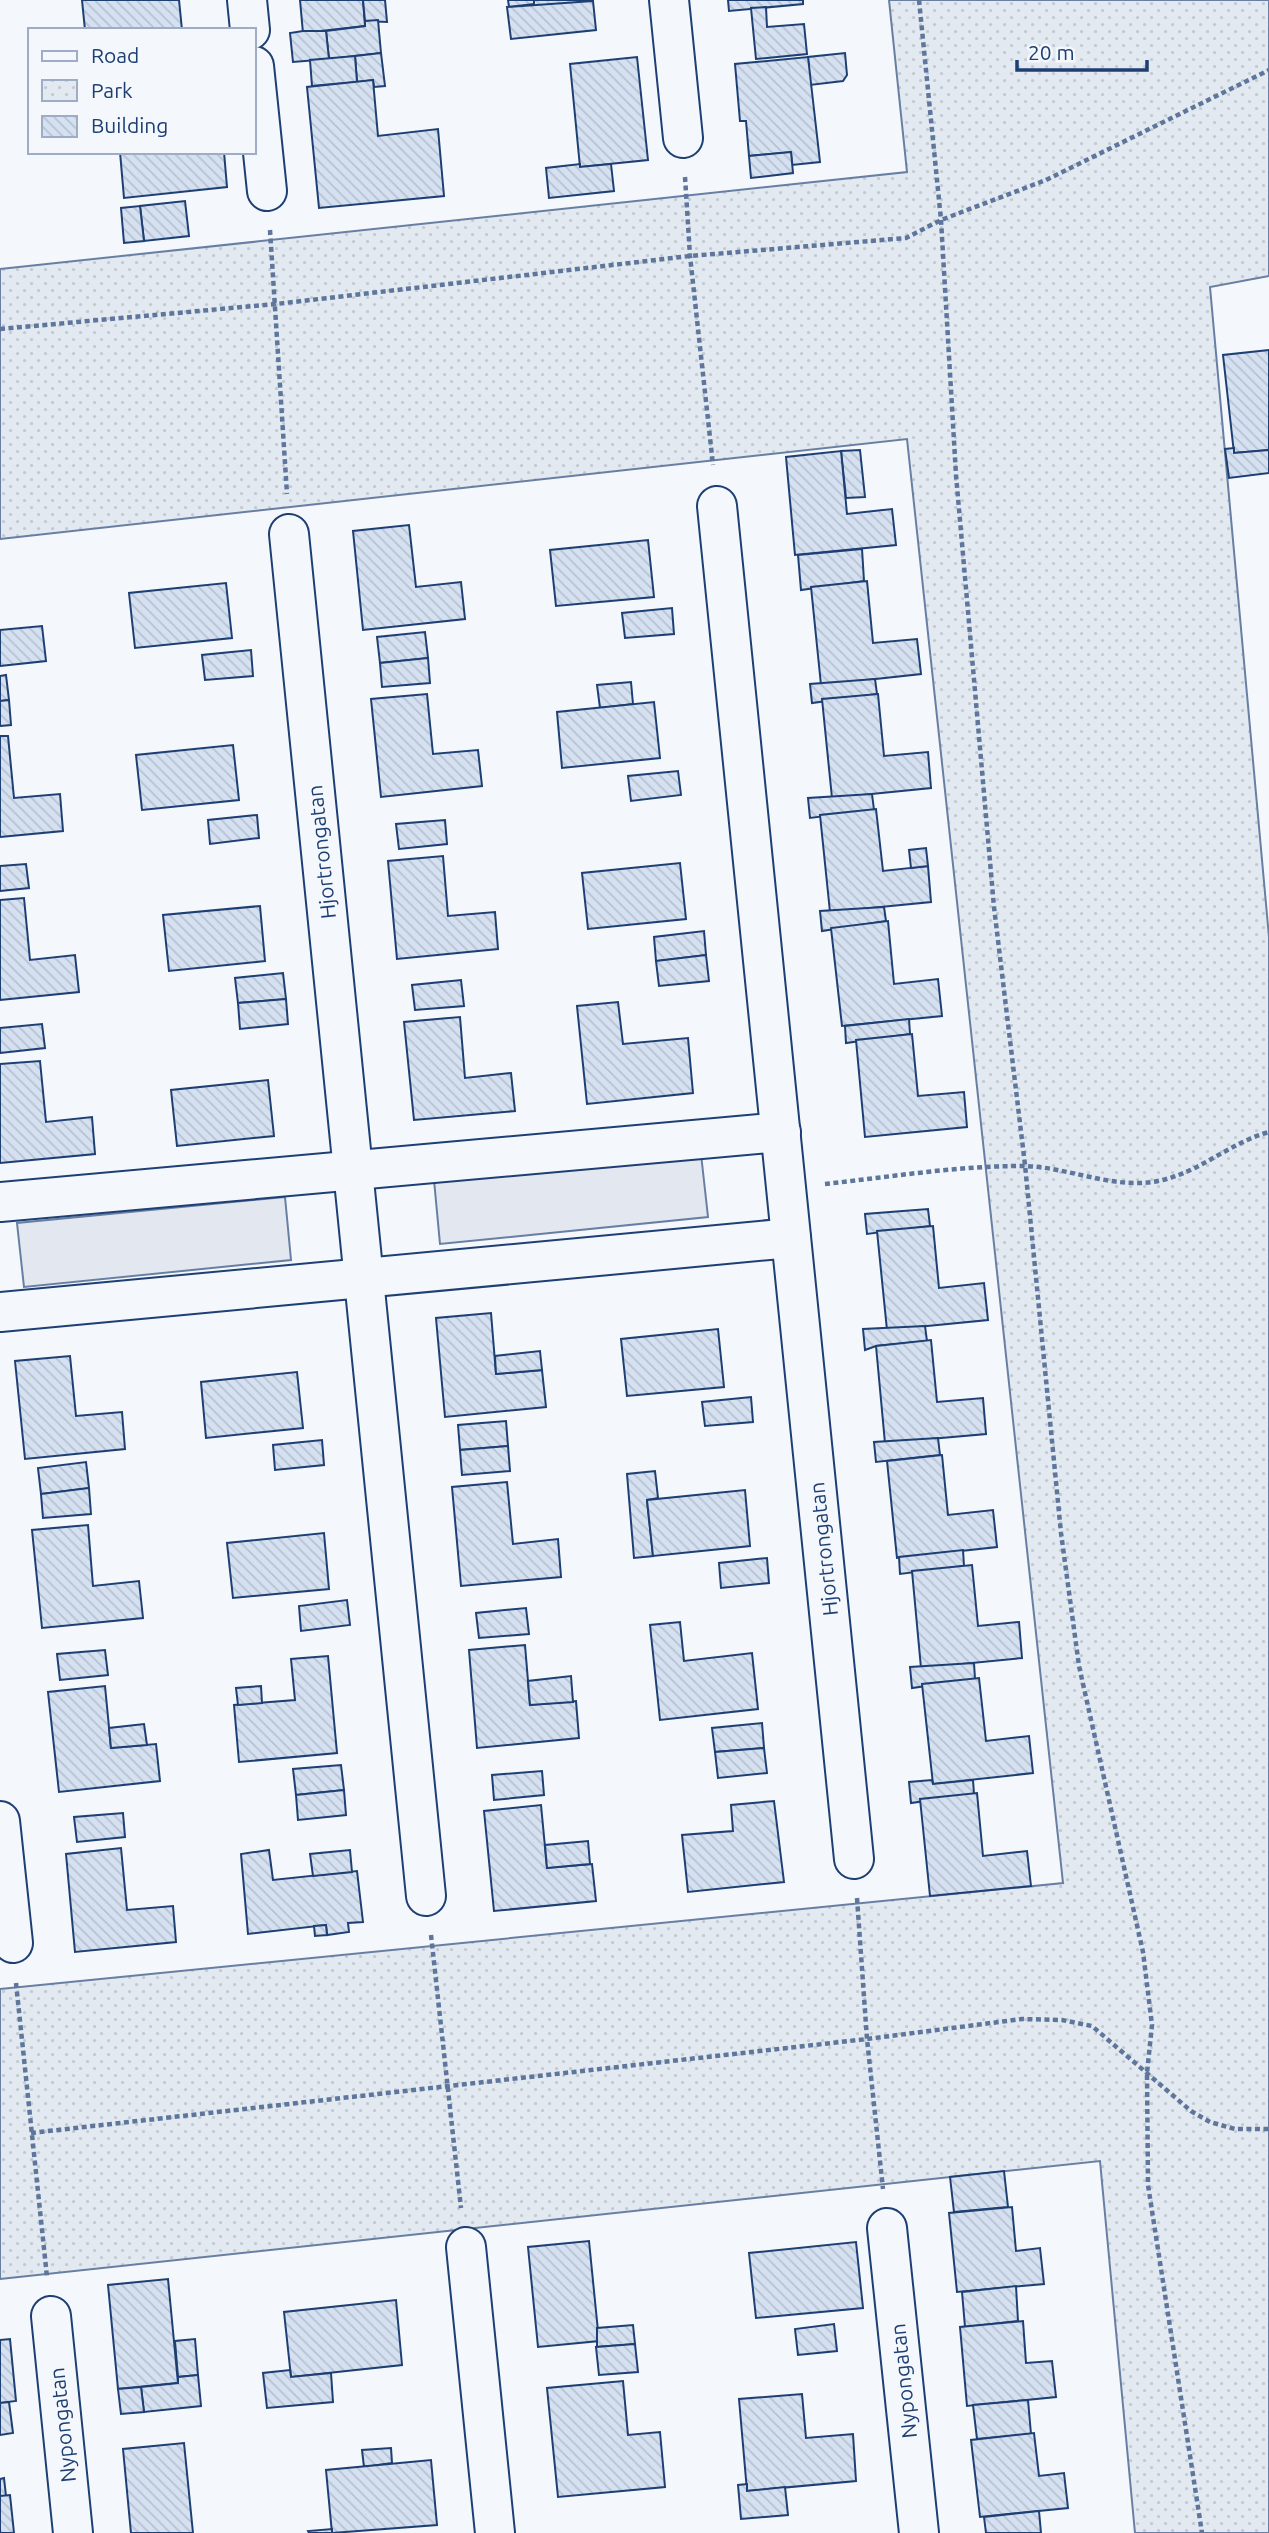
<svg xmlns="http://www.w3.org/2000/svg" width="1269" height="2533" font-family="Ubuntu,sans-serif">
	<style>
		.park { fill: url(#park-dots); stroke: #687fa3; stroke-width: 2 }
		.parking { fill: #e3e8f0; stroke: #687fa3; stroke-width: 2 }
		.building { fill: url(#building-back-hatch); stroke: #1d3f73; stroke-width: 2 }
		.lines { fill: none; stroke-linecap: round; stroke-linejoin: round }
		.minor-casing { stroke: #1d3f73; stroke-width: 42 }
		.path { stroke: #5e769c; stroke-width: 4.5; stroke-dasharray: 5 3.5; stroke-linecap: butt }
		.minor { stroke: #f4f7fb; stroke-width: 38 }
		.labels { text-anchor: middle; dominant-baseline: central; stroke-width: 5; stroke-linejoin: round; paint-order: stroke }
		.street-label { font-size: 21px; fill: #1d3f73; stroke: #f4f7fb }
	</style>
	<defs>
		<pattern id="park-dots" width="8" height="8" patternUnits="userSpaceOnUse" patternTransform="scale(1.75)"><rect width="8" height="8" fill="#e3e9f0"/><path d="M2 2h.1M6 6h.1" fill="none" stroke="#c2c9d1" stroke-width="1.8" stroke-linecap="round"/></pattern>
		<pattern id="building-back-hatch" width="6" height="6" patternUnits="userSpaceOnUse" patternTransform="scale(1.75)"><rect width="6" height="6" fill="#d5e0f0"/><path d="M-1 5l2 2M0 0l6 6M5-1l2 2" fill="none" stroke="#b6c1d1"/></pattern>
	</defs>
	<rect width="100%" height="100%" fill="#f4f7fb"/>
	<path class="park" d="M889 0H1269V276L1210 287 1269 937V2533H1135L1100 2161 0 2279V1989L1063 1883 907 439 0 539V269L907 172Z"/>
	<g class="parking">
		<path d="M701 1154 708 1217 440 1244 434 1180Z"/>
		<path d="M285 1197 291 1260 24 1287 17 1223Z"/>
	</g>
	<g class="building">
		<path d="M82 0H179L182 30H85Z"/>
		<path d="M300 0H363L365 26 303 33Z"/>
		<path d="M363 0H385L387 22 365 21Z"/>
		<path d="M508 0H534V4L509 7Z"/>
		<path d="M534 0H593V1L534 7Z"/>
		<path d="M728 0H803V4L729 11Z"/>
		<path d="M593 1 596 30 511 39 507 7Z"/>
		<path d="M766 7 767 27 804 24 807 54 756 59 751 8Z"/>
		<path d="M378 20 381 53 329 59 326 31 365 26V21Z"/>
		<path d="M303 31H326L329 59 293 62 290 33Z"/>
		<path d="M381 53 385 86 374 87 373 80 357 82 355 56Z"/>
		<path d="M845 53 847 75 843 81 810 85 808 57Z"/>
		<path d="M355 56 357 82 312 86 310 60Z"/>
		<path d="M637 57 648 160 580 167 570 64Z"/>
		<path d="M808 57 820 162 792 165 791 152 749 156 746 121H740L735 64Z"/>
		<path d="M373 80 378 136 438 129 444 196 319 208 307 87Z"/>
		<path d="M120 152H224L227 187 124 198Z"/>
		<path d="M791 152 793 173 751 178 749 156Z"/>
		<path d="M580 164V167L611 164 614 191 549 198 546 168Z"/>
		<path d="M185 201 189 236 144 241 140 206Z"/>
		<path d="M140 206 144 241 124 243 121 208Z"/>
		<path d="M1269 350V450L1234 453 1223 355Z"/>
		<path d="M1234 448V453L1269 450V473L1229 478 1225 449Z"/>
		<path d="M860 450 865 497 846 498 841 451Z"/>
		<path d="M841 451 847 514 892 509 896 545 795 555 786 457Z"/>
		<path d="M409 525 416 587 461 582 465 619 363 630 353 531Z"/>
		<path d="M648 540 654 597 556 606 550 550Z"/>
		<path d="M862 549 864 581 801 590 798 555Z"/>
		<path d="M867 581 873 643 917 639 921 674 821 685 811 587Z"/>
		<path d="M226 583 232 638 135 648 129 593Z"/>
		<path d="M672 608 674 634 625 638 622 613Z"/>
		<path d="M42 626 46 661 0 666V630Z"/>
		<path d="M425 632 428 658 380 663 377 637Z"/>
		<path d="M251 650 253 676 205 680 202 655Z"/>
		<path d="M428 658 430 683 382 687 380 663Z"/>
		<path d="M6 675 9 700 0 701V676Z"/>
		<path d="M875 679 877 694 812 703 810 684Z"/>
		<path d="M631 682 633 704 600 708 597 685Z"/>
		<path d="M427 694 433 754 478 750 482 786 381 797 371 699Z"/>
		<path d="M878 694 884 756 928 752 931 788 832 798 822 699Z"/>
		<path d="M9 700 11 725 0 726V701Z"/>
		<path d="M654 702 660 758 562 768 557 712Z"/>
		<path d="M0 736H8L14 798 60 794 63 831 0 837Z"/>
		<path d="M233 745 239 800 142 810 136 755Z"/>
		<path d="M678 771 681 795 631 801 628 776Z"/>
		<path d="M872 794 874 810 810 818 808 798Z"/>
		<path d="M876 809 883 871 928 866 931 902 830 912 820 815Z"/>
		<path d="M257 815 259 838 210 844 208 820Z"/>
		<path d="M445 820 447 844 399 849 396 824Z"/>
		<path d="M926 848 928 866 911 868 909 850Z"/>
		<path d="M443 856 448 916 495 912 498 949 397 959 388 861Z"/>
		<path d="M680 863 686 919 588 929 582 873Z"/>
		<path d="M26 864 29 888 0 891V866Z"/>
		<path d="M24 898 30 960 75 955 79 992 0 1000V900Z"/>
		<path d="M260 906 265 961 169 971 163 915Z"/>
		<path d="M884 907 886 921 822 931 820 911Z"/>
		<path d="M888 921 894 984 938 979 942 1016 842 1026 831 928Z"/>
		<path d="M704 931 706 955 656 961 654 937Z"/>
		<path d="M706 955 709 981 659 986 656 961Z"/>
		<path d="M283 973 286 999 238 1003 235 978Z"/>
		<path d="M461 980 464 1006 415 1010 412 985Z"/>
		<path d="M286 999 288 1024 240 1029 238 1003Z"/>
		<path d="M618 1002 623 1044 688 1038 693 1093 587 1104 577 1006Z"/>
		<path d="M460 1017 465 1078 511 1073 515 1111 414 1120 404 1022Z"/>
		<path d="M909 1019 910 1034 846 1043 845 1026Z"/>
		<path d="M42 1024 45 1048 0 1053V1028Z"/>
		<path d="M912 1034 918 1096 964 1092 967 1127 865 1137 856 1040Z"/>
		<path d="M40 1061 46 1122 92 1117 95 1154 0 1163V1064Z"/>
		<path d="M268 1080 274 1136 177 1146 171 1090Z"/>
		<path d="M928 1209 930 1226 867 1234 865 1214Z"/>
		<path d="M933 1226 939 1288 984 1283 988 1320 887 1330 877 1231Z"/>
		<path d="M491 1313 496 1374 542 1370 546 1407 445 1417 436 1318Z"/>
		<path d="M925 1326 927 1341 876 1346 865 1350 863 1329Z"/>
		<path d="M718 1329 724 1387 627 1396 621 1339Z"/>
		<path d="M931 1340 937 1402 983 1398 986 1434 885 1443 876 1346Z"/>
		<path d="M540 1351 542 1370 496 1374 495 1356Z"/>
		<path d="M70 1356 76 1416 122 1412 125 1449 25 1459 15 1361Z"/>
		<path d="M297 1372 303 1428 206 1438 201 1382Z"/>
		<path d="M751 1397 753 1422 705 1426 702 1402Z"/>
		<path d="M506 1421 508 1446 460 1450 458 1425Z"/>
		<path d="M938 1438 940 1455 876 1462 874 1442Z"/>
		<path d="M322 1440 324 1465 275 1470 273 1445Z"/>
		<path d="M508 1446 510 1471 462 1475 460 1450Z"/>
		<path d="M942 1455 948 1515 993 1510 997 1547 897 1558 887 1461Z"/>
		<path d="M86 1462 89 1488 41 1494 38 1468Z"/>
		<path d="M655 1471 658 1498 647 1500 653 1556 634 1558 627 1474Z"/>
		<path d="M507 1482 513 1544 558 1539 561 1577 461 1586 452 1487Z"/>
		<path d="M89 1488 91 1514 43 1518 41 1494Z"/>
		<path d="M745 1490 750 1546 653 1556 647 1500Z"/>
		<path d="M88 1525 93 1586 139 1581 143 1618 42 1628 32 1530Z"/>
		<path d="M324 1533 329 1589 233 1598 227 1543Z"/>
		<path d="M963 1550 964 1566 900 1574 899 1557Z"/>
		<path d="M767 1558 769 1583 721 1588 719 1563Z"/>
		<path d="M972 1565 978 1626 1019 1622 1022 1658 921 1668 912 1571Z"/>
		<path d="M347 1600 350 1625 301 1631 299 1606Z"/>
		<path d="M526 1608 529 1634 479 1638 476 1613Z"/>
		<path d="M680 1622 684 1661 752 1653 758 1709 660 1720 650 1625Z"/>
		<path d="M525 1645 530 1705 576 1701 579 1738 477 1748 469 1650Z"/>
		<path d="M105 1650 108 1675 60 1680 57 1654Z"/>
		<path d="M328 1656 337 1753 239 1762 234 1705 295 1700 291 1659Z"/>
		<path d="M974 1663 975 1679 912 1688 910 1667Z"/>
		<path d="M571 1676 573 1702 530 1705 528 1681Z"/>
		<path d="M979 1678 986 1741 1029 1736 1033 1773 933 1784 922 1684Z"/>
		<path d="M105 1686 111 1748 156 1744 160 1781 59 1792 48 1692Z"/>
		<path d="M261 1686 262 1703 238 1705 236 1688Z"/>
		<path d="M762 1723 764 1748 715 1752 712 1728Z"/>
		<path d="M144 1724 147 1745 111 1748 109 1728Z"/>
		<path d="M764 1748 767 1773 718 1778 715 1752Z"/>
		<path d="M341 1765 344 1790 296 1795 293 1769Z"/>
		<path d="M542 1771 544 1795 494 1800 492 1775Z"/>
		<path d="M932 1780 933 1784 973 1780 974 1794 911 1803 909 1782Z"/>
		<path d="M344 1790 346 1815 298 1820 296 1795Z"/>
		<path d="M977 1793 983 1856 1027 1851 1031 1886 930 1896 920 1799Z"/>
		<path d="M774 1801 784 1882 688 1892 682 1835 733 1831 731 1805Z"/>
		<path d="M541 1805 547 1868 592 1864 596 1901 494 1911 484 1811Z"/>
		<path d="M123 1813 125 1837 77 1842 74 1817Z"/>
		<path d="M588 1841 590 1864 547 1868 545 1845Z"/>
		<path d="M121 1848 127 1910 173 1906 176 1942 75 1952 66 1854Z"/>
		<path d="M269 1850 273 1880 357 1871 363 1922 348 1923 349 1932 327 1935 326 1925 248 1934 241 1854Z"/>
		<path d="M350 1850 352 1872 313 1876 310 1854Z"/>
		<path d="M326 1925 327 1935 315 1936 314 1926Z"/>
		<path d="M1004 2171 1008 2207 954 2212 950 2177Z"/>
		<path d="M1012 2207 1016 2251 1040 2248 1044 2284 957 2292 949 2213Z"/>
		<path d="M589 2241 599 2341 538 2347 528 2247Z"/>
		<path d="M856 2242 863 2308 756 2318 749 2253Z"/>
		<path d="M168 2279 178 2383 118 2389 108 2285Z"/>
		<path d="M1016 2286 1018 2321 965 2327 962 2292Z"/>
		<path d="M396 2300 402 2365 291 2377 284 2312Z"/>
		<path d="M1023 2321 1026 2363 1052 2361 1056 2397 967 2406 960 2327Z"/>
		<path d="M834 2324 837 2351 798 2355 795 2329Z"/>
		<path d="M633 2325 635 2344 597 2347V2328Z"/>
		<path d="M10 2339 16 2401 0 2403V2340Z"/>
		<path d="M195 2339 198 2375 178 2377 175 2341Z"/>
		<path d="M635 2344 638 2372 599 2375 596 2347Z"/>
		<path d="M290 2370 291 2377 331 2373 333 2402 267 2408 263 2373Z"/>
		<path d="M198 2375 201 2406 144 2412 141 2387 178 2383V2377Z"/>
		<path d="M623 2381 628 2435 660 2432 665 2487 558 2497 547 2388Z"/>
		<path d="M141 2387 144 2412 121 2414 118 2389Z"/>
		<path d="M802 2394 806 2438 853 2434 856 2481 747 2491 739 2399Z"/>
		<path d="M1028 2400 1031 2434 977 2439 973 2405Z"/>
		<path d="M9 2402 13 2433 0 2435V2403Z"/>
		<path d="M1034 2433 1039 2476 1064 2473 1068 2508 980 2517 971 2440Z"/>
		<path d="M184 2443 193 2533H131L123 2449Z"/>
		<path d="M391 2448 392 2463 364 2467 362 2450Z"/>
		<path d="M431 2460 437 2525 332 2533 326 2470Z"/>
		<path d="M4 2478 6 2496H0V2479Z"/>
		<path d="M747 2484V2491L785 2487 788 2515 741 2519 738 2485Z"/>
		<path d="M10 2495 14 2533H0V2496Z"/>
		<path d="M1039 2511 1041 2533H986L984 2517Z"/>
		<path d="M332 2529V2533H309L308 2531Z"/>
	</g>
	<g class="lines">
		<g class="minor-casing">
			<g id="minor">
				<path d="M247 0 250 30"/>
				<path d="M669 0 683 138"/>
				<path d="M254 66 267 191"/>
				<path d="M717 506 854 1859"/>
				<path d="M289 534 426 1896"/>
				<path d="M0 1202 781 1132"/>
				<path d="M0 1312 791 1238"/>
				<path d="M0 1821 13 1943"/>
				<path d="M887 2228 919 2533"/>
				<path d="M466 2247 495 2533"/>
				<path d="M51 2316 73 2533"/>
			</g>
		</g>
		<g class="path">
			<path d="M919 0 941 220 956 475 994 907 1025 1165 1061 1533 1079 1666 1143 1952 1152 2025 1147 2073 1148 2185 1202 2533"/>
			<path d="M685 177 690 256 713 465"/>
			<path d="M270 230 287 494"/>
			<path d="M0 329 276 304 690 256 906 238 941 220 1046 180 1269 70"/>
			<path d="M825 1184C890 1177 956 1166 1021 1166 1067 1166 1112 1190 1158 1181 1199 1173 1229 1143 1269 1132"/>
			<path d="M857 1898 867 2039 883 2189"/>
			<path d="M431 1935 461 2208"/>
			<path d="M16 1983 47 2277"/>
			<path d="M31 2133 867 2039 1022 2019 1062 2020 1092 2026 1191 2111 1210 2122 1235 2129H1269"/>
		</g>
		<use href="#minor" class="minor"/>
	</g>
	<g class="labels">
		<g class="street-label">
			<text transform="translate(321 852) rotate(-96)">Hjortrongatan</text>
			<text transform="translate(823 1549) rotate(-96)">Hjortrongatan</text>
			<text transform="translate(903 2381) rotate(-96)">Nypongatan</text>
			<text transform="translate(62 2425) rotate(-96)">Nypongatan</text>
		</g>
	</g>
	<rect x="28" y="28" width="228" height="126" fill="#f4f7fb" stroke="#9eadc5" stroke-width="2"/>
	<rect x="42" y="51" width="35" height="10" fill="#f4f7fb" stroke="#9eadc5" stroke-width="2"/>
	<text x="91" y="63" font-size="21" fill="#1d3f73">Road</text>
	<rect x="42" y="80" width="35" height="21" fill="url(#park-dots)" stroke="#9eadc5" stroke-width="2"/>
	<text x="91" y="98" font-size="21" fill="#1d3f73">Park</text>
	<rect x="42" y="116" width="35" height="21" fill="url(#building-back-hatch)" stroke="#9eadc5" stroke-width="2"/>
	<text x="91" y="133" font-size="21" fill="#1d3f73">Building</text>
	<path d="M1017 60v10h130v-10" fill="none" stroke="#1d3f73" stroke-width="3.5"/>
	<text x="1028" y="60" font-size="21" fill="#1d3f73" stroke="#f4f7fb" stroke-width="5" paint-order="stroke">20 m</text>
</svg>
